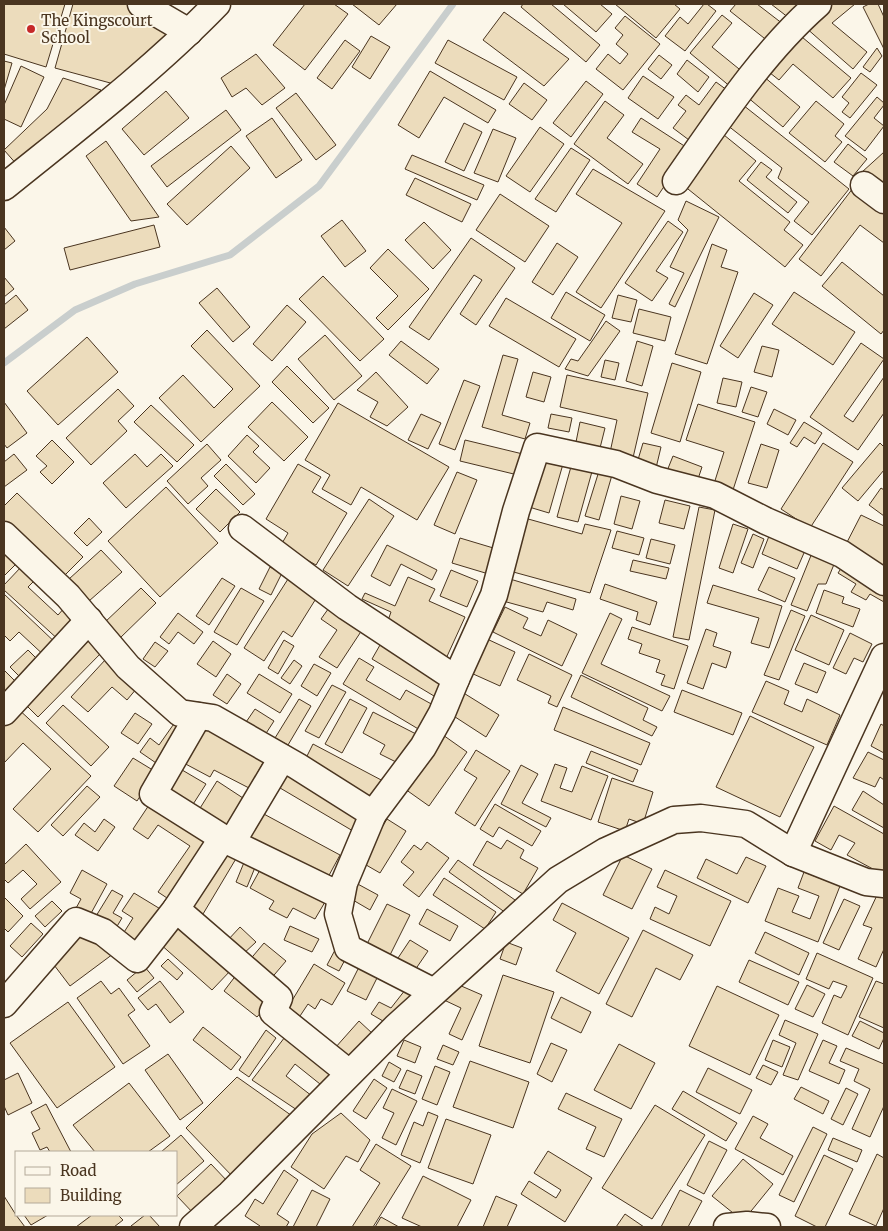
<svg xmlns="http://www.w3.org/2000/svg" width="888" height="1231" font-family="Merriweather,serif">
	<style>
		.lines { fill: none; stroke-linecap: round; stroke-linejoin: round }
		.stream { stroke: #c9cecd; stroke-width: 7 }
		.building { fill: #ecdcbc; stroke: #4a3520 }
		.minor-casing { stroke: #4a3520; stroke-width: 29 }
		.minor { stroke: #fbf6e9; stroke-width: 26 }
		.poi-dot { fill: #c62828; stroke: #fbf6e9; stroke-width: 2 }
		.labels { text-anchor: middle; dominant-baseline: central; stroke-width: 4; stroke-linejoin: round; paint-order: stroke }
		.poi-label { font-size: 15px; fill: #4a3520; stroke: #fbf6e9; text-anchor: start }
	</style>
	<rect width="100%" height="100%" fill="#fbf6e9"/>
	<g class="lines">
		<path class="stream" d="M4 363 75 310 135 284 230 255 319 186 453 4"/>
	</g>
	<g class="building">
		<path d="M4 4H65L46 67 4 54Z"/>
		<path d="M73 4H129L176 30 114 84 55 68Z"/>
		<path d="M305 4H334L348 14 305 70 273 45Z"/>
		<path d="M352 4H397L379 25Z"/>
		<path d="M523 4H551L600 45 586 62 521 7Z"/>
		<path d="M563 4H600L612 14 596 32Z"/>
		<path d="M615 4H674L680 9 656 38Z"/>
		<path d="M704 4H707L716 11 685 51 665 36 680 17 688 24Z"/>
		<path d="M736 4H757L783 24 769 42 730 11Z"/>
		<path d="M771 4H800L789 18Z"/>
		<path d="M829 4H855L832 23 867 52 853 69 805 27Z"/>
		<path d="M869 4H878L884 17V49L863 7Z"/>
		<path d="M504 12 569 59 544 86 483 40Z"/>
		<path d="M722 15 732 23 712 47 744 73 732 88 690 53Z"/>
		<path d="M625 16 660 44 623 90 596 69 608 54 620 64 628 54 616 44 623 35 615 28Z"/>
		<path d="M796 32 851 78 833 98 793 64 779 80 765 69Z"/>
		<path d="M371 36 390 47 370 79 352 67Z"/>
		<path d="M345 40 360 51 332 89 317 78Z"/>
		<path d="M448 40 517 77 504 100 435 63Z"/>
		<path d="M877 48 882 56 870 72 863 67Z"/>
		<path d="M256 54 285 88 262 105 246 88 232 97 221 78Z"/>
		<path d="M659 55 672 65 661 79 648 69Z"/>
		<path d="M687 60 709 77 698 92 677 74Z"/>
		<path d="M4 61 12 63 4 90Z"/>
		<path d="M21 66 44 77 21 127 4 119V105Z"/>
		<path d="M430 71 496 110 488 123 444 97 419 138 398 125Z"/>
		<path d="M861 73 877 85 850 118 842 112 849 103 842 97Z"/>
		<path d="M643 76 674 97 658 119 628 98Z"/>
		<path d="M763 76 800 107 783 127 746 96Z"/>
		<path d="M63 78 101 90 19 167 4 150 47 109Z"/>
		<path d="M586 81 603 94 571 137 553 123Z"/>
		<path d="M716 82 731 93 693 143 673 128 686 111 678 105 686 95 699 105Z"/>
		<path d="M524 83 547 100 532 120 509 104Z"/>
		<path d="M166 91 189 118 144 155 122 129Z"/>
		<path d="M296 93 336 145 316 160 276 108Z"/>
		<path d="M877 97 884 103V105L874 118 884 126 865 151 845 136Z"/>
		<path d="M605 101 624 115 607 138 643 164 628 184 574 144Z"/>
		<path d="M816 101 844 124 835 136 842 142 825 162 789 133Z"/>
		<path d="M743 105 849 189 812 235 794 221 809 202 778 178 782 168 727 125Z"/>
		<path d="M226 110 241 130 167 187 151 166Z"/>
		<path d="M272 118 302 160 276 178 246 136Z"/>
		<path d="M641 118 689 149 657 197 637 184 660 149 632 132Z"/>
		<path d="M464 123 482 132 464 171 445 162Z"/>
		<path d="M540 127 564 144 530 192 506 176Z"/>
		<path d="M493 129 516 138 498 182 474 173Z"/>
		<path d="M724 135 756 161 739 181 790 222 784 230 803 245 785 267 683 185Z"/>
		<path d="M106 141 159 217 131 221 86 156Z"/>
		<path d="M848 144 867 159 853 176 834 162Z"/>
		<path d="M231 146 250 168 187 225 167 204Z"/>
		<path d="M571 148 590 160 556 212 535 199Z"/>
		<path d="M884 152V196L862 172Z"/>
		<path d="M412 155 484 185 477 200 405 169Z"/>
		<path d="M761 162 772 170 766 177 797 202 788 213 747 180Z"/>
		<path d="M593 169 665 211 601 308 576 292 622 223 576 194Z"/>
		<path d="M415 178 471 204 462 222 406 195Z"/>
		<path d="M853 188 884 212V243L860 225 821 276 799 259Z"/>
		<path d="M500 194 549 226 525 262 476 230Z"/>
		<path d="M686 201 719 217 675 307 669 304 684 273 670 267 688 230 678 220Z"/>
		<path d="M342 220 366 251 345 267 321 236Z"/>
		<path d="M668 221 683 232 656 271 668 278 652 301 625 283Z"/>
		<path d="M424 222 451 250 433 269 405 240Z"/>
		<path d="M154 225 160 247 70 270 64 248Z"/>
		<path d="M4 227 15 241 4 250Z"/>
		<path d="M471 238 515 268 476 325 460 314 482 280 474 275 429 340 409 327Z"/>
		<path d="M557 243 578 257 553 295 532 282Z"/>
		<path d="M712 244 727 250 721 267 738 272 707 364 675 354Z"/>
		<path d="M388 249 429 289 388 330 376 318 398 296 370 268Z"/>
		<path d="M842 262 884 296V330L881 334 822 286Z"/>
		<path d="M323 276 384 339 360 361 299 299Z"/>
		<path d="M4 277 14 289 4 297Z"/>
		<path d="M217 288 250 327 233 342 199 303Z"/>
		<path d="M566 292 605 315 590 341 551 318Z"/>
		<path d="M794 292 855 332 833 365 772 324Z"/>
		<path d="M754 293 773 305 738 358 720 346Z"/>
		<path d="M16 295 28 310 4 329V305Z"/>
		<path d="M618 295 637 300 631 322 612 318Z"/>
		<path d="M506 298 576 339 559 367 489 326Z"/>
		<path d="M287 305 306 322 272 361 253 344Z"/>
		<path d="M639 309 671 317 665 341 633 333Z"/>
		<path d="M606 321 620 331 588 376 565 369 571 359 578 361Z"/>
		<path d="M207 330 260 386 201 442 159 398 183 375 214 408 233 389 191 346Z"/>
		<path d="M325 335 362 376 334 400 298 359Z"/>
		<path d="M87 337 118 372 58 425 27 391Z"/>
		<path d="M401 341 439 369 427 384 389 355Z"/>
		<path d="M637 341 653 346 642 386 626 381Z"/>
		<path d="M861 343 884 359 844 416 853 422 884 377V413L858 450 810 417Z"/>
		<path d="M762 346 779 350 772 377 754 372Z"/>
		<path d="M503 355 518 359 502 415 530 423 525 439 482 427Z"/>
		<path d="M605 360 619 363 615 380 601 377Z"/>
		<path d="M672 363 701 372 680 442 651 433Z"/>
		<path d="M287 366 329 408 313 423 272 382Z"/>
		<path d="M376 372 408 407 387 426 370 417 378 402 357 390Z"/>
		<path d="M533 372 551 377 544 402 526 397Z"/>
		<path d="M567 375 648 393 632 462 609 457 617 420 560 407Z"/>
		<path d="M723 378 742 382 736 407 717 403Z"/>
		<path d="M464 380 480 386 455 450 439 444Z"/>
		<path d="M751 387 767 392 758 417 742 412Z"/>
		<path d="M118 389 134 406 118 421 127 431 91 465 66 438Z"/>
		<path d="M4 402 27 433 7 448 4 444Z"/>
		<path d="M272 402 308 437 284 461 248 427Z"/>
		<path d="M338 403 449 467 417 520 361 487 351 505 322 489 330 475 305 460Z"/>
		<path d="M698 404 755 422 732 493 713 487 724 452 686 440Z"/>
		<path d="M151 405 194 445 177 462 134 422Z"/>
		<path d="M774 409 796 420 788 435 767 424Z"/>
		<path d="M421 414 441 423 428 449 408 440Z"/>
		<path d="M551 414 572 418 569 432 548 428Z"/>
		<path d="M580 422 605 428 599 452 575 447Z"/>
		<path d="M804 422 822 433 815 444 804 437 797 447 790 443Z"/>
		<path d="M247 435 259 446 253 452 270 468 256 483 228 456Z"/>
		<path d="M52 440 74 462 52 484 40 472 47 466 36 456Z"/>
		<path d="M465 440 527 455 522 476 460 461Z"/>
		<path d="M643 443 661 447 656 468 637 463Z"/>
		<path d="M823 443 853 462 810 528 781 509Z"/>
		<path d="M880 443 884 447V470L858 501 842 488Z"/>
		<path d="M207 444 221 460 201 478 208 486 188 504 167 481Z"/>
		<path d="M761 444 779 450 767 488 748 483Z"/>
		<path d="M14 454 27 470 4 487V462Z"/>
		<path d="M135 454 147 467 161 454 173 466 126 508 103 483Z"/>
		<path d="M673 456 702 467 697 482 667 471Z"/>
		<path d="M542 459 563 464 549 513 529 507Z"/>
		<path d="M572 463 593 468 578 522 557 517Z"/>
		<path d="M226 464 255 494 243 505 214 476Z"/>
		<path d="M298 464 321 477 312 492 347 513 316 565 281 545 288 533 266 519Z"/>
		<path d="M599 471 612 475 599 520 585 516Z"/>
		<path d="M457 472 477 480 455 534 434 525Z"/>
		<path d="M166 487 218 543 160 597 108 541Z"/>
		<path d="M881 488 884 490V516L869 505Z"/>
		<path d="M216 489 240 512 220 532 196 509Z"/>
		<path d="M17 493 83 557 62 578 4 520V506Z"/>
		<path d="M621 496 640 501 632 529 614 524Z"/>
		<path d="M369 499 394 516 348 586 323 570Z"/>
		<path d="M665 500 690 506 684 529 659 523Z"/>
		<path d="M699 507 715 510 689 640 673 637Z"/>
		<path d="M861 515 884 526V571L843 550Z"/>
		<path d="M521 517 582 534 585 524 611 530 590 593 506 570Z"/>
		<path d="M89 518 102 532 87 546 74 533Z"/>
		<path d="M733 524 748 529 733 573 719 568Z"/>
		<path d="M617 531 644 538 639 555 612 548Z"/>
		<path d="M771 531 807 546 797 569 762 554Z"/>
		<path d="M753 534 764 539 753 568 741 563Z"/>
		<path d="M460 538 500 550 492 575 452 563Z"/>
		<path d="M651 539 675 545 670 564 646 558Z"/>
		<path d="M4 542 21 559 4 576Z"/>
		<path d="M387 545 437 570 432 580 401 564 390 586 371 576Z"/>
		<path d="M814 548 837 557 826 584H818L807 611 791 605Z"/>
		<path d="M101 550 122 572 89 601 69 579Z"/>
		<path d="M633 560 669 568 666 579 630 571Z"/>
		<path d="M844 564 884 588V602L870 594 866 600 851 592 856 584 838 573Z"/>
		<path d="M22 566 36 579 28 587 58 615 66 606 82 620 61 642 4 590V585Z"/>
		<path d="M270 567 282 573 271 595 259 589Z"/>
		<path d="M769 567 795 578 785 602 758 590Z"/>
		<path d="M451 570 478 581 467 607 440 596Z"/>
		<path d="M408 577 435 589 429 601 465 617 444 663 386 626 391 612 362 599 365 593 395 606Z"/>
		<path d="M222 578 235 586 209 625 196 616Z"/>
		<path d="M288 579 317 597 292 637 283 631 264 661 244 648Z"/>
		<path d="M510 579 576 599 573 610 547 602 543 612 503 601Z"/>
		<path d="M605 584 657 602 650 625 636 620 638 612 600 599Z"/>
		<path d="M713 585 782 606 769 648 751 643 759 618 707 603Z"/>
		<path d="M141 588 156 603 119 639 104 623Z"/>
		<path d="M241 588 264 601 237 645 214 632Z"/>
		<path d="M824 590 844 597 842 603 860 609 853 627 816 613Z"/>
		<path d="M4 594 60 647 48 659 19 632 10 641 4 635Z"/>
		<path d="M331 605 364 627 337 668 319 657 337 630 321 619Z"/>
		<path d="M505 607 528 618 523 628 541 636 548 620 577 634 562 666 493 632Z"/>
		<path d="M791 610 805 616 779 680 764 675Z"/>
		<path d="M178 613 203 632 194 644 178 632 169 644 160 637Z"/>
		<path d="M610 613 622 619 601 664 670 696 662 711 582 673Z"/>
		<path d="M811 615 844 630 829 665 795 650Z"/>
		<path d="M632 627 688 646 674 689 661 685 665 675 656 672 660 660 639 653 642 644 628 639Z"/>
		<path d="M706 629 717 633 713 646 731 652 726 668 712 663 703 689 687 683Z"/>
		<path d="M87 631 105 649 38 717 20 699Z"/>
		<path d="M850 633 872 644 863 662 854 658 846 674 833 668Z"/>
		<path d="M487 639 515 652 500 686 471 673Z"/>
		<path d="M284 640 294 646 278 674 268 668Z"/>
		<path d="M213 641 231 654 216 677 197 664Z"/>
		<path d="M155 642 168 651 155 667 143 659Z"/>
		<path d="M380 645 442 682 434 696 372 659Z"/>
		<path d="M28 650 42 664 24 681 10 667Z"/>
		<path d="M529 654 572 675 557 707 548 703 551 696 517 680Z"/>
		<path d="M359 658 374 667 366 680 400 700 406 690 435 706 420 730 343 684Z"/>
		<path d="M106 659 137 688 127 700 112 687 88 712 71 697Z"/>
		<path d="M294 660 302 666 290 684 281 678Z"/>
		<path d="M804 663 826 672 817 693 795 684Z"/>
		<path d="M314 664 331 673 317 696 301 686Z"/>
		<path d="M4 670 19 685 4 700Z"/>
		<path d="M227 674 241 684 227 704 213 695Z"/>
		<path d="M259 674 292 694 280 713 247 693Z"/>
		<path d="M581 675 648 708 643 720 657 727 652 736 571 697Z"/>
		<path d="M766 681 789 691 784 704 802 712 807 699 840 715 827 745 752 712Z"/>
		<path d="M332 685 346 692 319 738 305 731Z"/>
		<path d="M682 690 742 713 733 735 674 712Z"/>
		<path d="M462 692 499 715 486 737 449 713Z"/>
		<path d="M299 699 311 706 288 745 275 738Z"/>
		<path d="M350 699 367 708 342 753 325 744Z"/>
		<path d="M63 705 109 747 91 766 46 723Z"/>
		<path d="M16 707 91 776 38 832 13 809 51 769 23 743 4 763V721Z"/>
		<path d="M563 707 650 743 641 765 554 730Z"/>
		<path d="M255 709 274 721 263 738 244 725Z"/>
		<path d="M373 712 416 734 400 764 380 754 385 745 363 733Z"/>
		<path d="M135 713 152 724 138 744 121 733Z"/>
		<path d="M750 716 814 747 780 817 716 787Z"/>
		<path d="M178 718 187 724 159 765 140 752 150 738 159 745Z"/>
		<path d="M202 720 264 761 249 788 214 770 210 777 180 761Z"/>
		<path d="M881 724 884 726V753L871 746Z"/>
		<path d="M443 735 467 752 429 806 405 789Z"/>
		<path d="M313 744 385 782 375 800 304 762Z"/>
		<path d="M476 750 510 771 475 826 455 813 477 778 464 770Z"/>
		<path d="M591 751 638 770 633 782 586 763Z"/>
		<path d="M868 752 884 760V780L880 777 875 787 853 778Z"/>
		<path d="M133 758 156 772 137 801 114 786Z"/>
		<path d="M555 764 567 768 560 788 572 792 582 766 608 776 591 820 541 801Z"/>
		<path d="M521 765 538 774 522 803 551 818 546 827 501 804Z"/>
		<path d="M177 767 206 784 190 809 162 791Z"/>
		<path d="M286 768 364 813 353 831 275 785Z"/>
		<path d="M612 778 653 792 643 824 629 819 625 831 598 822Z"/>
		<path d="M217 781 246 800 226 832 197 813Z"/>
		<path d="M87 786 100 797 63 836 51 825Z"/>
		<path d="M863 791 884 805V828L852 810Z"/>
		<path d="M153 799 215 840 173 902 158 892 190 846 158 825 148 839 133 829Z"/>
		<path d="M495 804 541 831 532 846 499 827 493 837 480 829Z"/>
		<path d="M834 806 884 834V875L847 855 855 843 839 835 831 850 815 841Z"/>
		<path d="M262 813 340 855 327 879 249 837Z"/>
		<path d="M104 819 115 827 98 851 75 835 84 823 95 832Z"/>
		<path d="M387 819 406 831 380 873 361 862Z"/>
		<path d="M507 840 524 850 520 858 538 868 523 894 473 865 487 841 501 849Z"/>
		<path d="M427 842 449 858 419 897 403 885 414 872 401 862 414 845 421 850Z"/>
		<path d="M26 844 61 882 30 909 21 899 37 884 23 870 8 883 4 879V865Z"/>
		<path d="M222 848 237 857 203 914 188 905Z"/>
		<path d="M623 855 652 869 632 909 603 895Z"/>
		<path d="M746 857 766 866 748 903 697 878 706 859 737 874Z"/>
		<path d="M245 860 256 865 247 887 236 882Z"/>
		<path d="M458 860 515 900 506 913 449 872Z"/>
		<path d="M261 868 325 902 315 919 293 908 287 918 269 909 274 901 250 888Z"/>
		<path d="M82 870 107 884 89 917 75 910 81 899 70 893Z"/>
		<path d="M665 870 731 901 710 946 650 919 655 907 669 914 677 896 657 887Z"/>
		<path d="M804 872 840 886 818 942 765 921 778 888 799 896 792 912 810 919 819 896 798 888Z"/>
		<path d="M444 878 496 912 485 929 433 895Z"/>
		<path d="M354 882 378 895 370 910 346 896Z"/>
		<path d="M112 890 123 896 113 913 122 918 113 933 93 921Z"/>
		<path d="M134 893 162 910 139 948 121 937 133 918 122 911Z"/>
		<path d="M878 893 884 896V949L876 967 858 959 872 928 863 925Z"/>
		<path d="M4 897 23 916 8 932 4 928Z"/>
		<path d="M844 899 860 906 839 950 823 943Z"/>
		<path d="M52 901 62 911 45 927 35 916Z"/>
		<path d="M562 903 629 938 599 994 556 971 576 933 553 920Z"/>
		<path d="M387 904 410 915 388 959 365 948Z"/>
		<path d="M427 909 458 926 450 941 419 924Z"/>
		<path d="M178 921 232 969 212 990 159 943Z"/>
		<path d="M31 923 43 934 22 957 10 946Z"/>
		<path d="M290 926 319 939 312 952 284 940Z"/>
		<path d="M240 927 256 942 242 955 227 941Z"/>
		<path d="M77 928 113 954 70 986 51 961Z"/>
		<path d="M643 930 693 955 680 980 656 968 632 1017 606 1004Z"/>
		<path d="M765 932 809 953 799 975 755 953Z"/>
		<path d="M410 940 428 951 415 970 398 958Z"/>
		<path d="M506 942 522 948 516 965 500 959Z"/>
		<path d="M264 943 286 961 269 981 248 962Z"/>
		<path d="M335 950 347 956 339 971 327 965Z"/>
		<path d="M817 953 873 978 848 1035 822 1023 834 995 841 998 847 986 833 981 829 989 806 979Z"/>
		<path d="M168 959 183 973 177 980 161 966Z"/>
		<path d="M749 960 799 982 788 1005 739 982Z"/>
		<path d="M314 964 345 983 332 1005 321 999 315 1009 308 1004 300 1016 287 1009Z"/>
		<path d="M144 966 154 978 137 992 127 980Z"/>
		<path d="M359 967 378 976 366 1000 347 991Z"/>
		<path d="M237 974 271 1001 257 1017 224 991Z"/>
		<path d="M503 975 554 992 530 1063 479 1046Z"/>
		<path d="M101 981 111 994 119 988 135 1010 128 1015 150 1046 123 1064 77 998Z"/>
		<path d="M160 981 184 1012 170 1023 156 1004 148 1010 138 998Z"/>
		<path d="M876 981 884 984V1028L859 1017Z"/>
		<path d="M409 985 420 994 388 1024 371 1014 379 1002 391 1008Z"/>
		<path d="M459 985 482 995 462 1040 449 1034 461 1008 444 1000Z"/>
		<path d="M807 985 825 994 813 1017 795 1009Z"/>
		<path d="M717 986 779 1015 750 1075 689 1046Z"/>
		<path d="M561 997 591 1012 581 1033 551 1018Z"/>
		<path d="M68 1002 115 1067 57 1108 10 1043Z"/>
		<path d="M785 1020 818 1034 798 1080 783 1075 796 1043 779 1035Z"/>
		<path d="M359 1021 373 1034 348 1060 335 1048Z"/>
		<path d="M860 1021 884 1033V1038L879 1049 852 1036Z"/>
		<path d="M203 1027 241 1057 231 1070 193 1040Z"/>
		<path d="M266 1030 276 1038 249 1077 239 1070Z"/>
		<path d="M288 1033 338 1071 325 1088 295 1064 286 1076 312 1096 297 1110 252 1080Z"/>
		<path d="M404 1040 421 1047 415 1063 397 1056Z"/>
		<path d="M773 1040 790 1047 782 1067 765 1060Z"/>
		<path d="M823 1040 837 1046 829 1063 845 1070 839 1084 809 1071Z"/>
		<path d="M551 1043 567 1050 552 1082 537 1074Z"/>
		<path d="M619 1044 655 1063 631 1109 594 1090Z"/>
		<path d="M443 1045 459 1052 453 1065 437 1059Z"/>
		<path d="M846 1048 884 1064V1106L870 1137 852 1129 870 1089 854 1081 859 1069 840 1061Z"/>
		<path d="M168 1054 203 1103 180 1120 145 1070Z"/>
		<path d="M470 1061 529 1082 513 1128 453 1107Z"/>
		<path d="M389 1062 401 1069 394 1082 382 1076Z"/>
		<path d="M763 1065 778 1072 771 1085 756 1078Z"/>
		<path d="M435 1066 450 1072 437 1105 422 1099Z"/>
		<path d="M708 1068 752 1090 740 1114 696 1092Z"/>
		<path d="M407 1070 422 1076 415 1094 399 1088Z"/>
		<path d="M18 1073 32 1103 8 1115 4 1106V1080Z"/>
		<path d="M237 1077 295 1118 235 1179 186 1128Z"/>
		<path d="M374 1079 387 1088 366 1119 353 1111Z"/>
		<path d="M129 1083 170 1136 148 1152H95L73 1125Z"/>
		<path d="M801 1087 829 1101 823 1114 794 1099Z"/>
		<path d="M846 1088 858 1094 843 1125 831 1119Z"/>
		<path d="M392 1089 417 1101 396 1145 382 1138 394 1113 383 1108Z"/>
		<path d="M683 1091 737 1123 726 1141 672 1109Z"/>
		<path d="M566 1093 622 1119 604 1157 586 1149 596 1127 558 1109Z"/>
		<path d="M46 1104 71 1152H50L47 1147 40 1150 32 1133 40 1129 31 1112Z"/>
		<path d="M655 1105 705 1135 652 1219 602 1188Z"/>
		<path d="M428 1112 438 1116 420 1163 401 1155 414 1122 423 1126Z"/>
		<path d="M341 1113 370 1140 358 1162 346 1156 324 1189 291 1167 312 1134Z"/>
		<path d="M753 1116 768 1124 760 1138 793 1156 783 1175 735 1149Z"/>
		<path d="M446 1119 491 1135 473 1184 428 1168Z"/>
		<path d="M813 1127 827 1134 794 1202 779 1195Z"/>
		<path d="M181 1135 204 1161 176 1185V1152H161Z"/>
		<path d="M833 1138 862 1150 857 1162 828 1150Z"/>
		<path d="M709 1141 727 1150 704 1194 687 1185Z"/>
		<path d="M376 1144 411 1166 373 1227H352L380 1183 360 1170Z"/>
		<path d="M548 1151 592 1178 565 1222 521 1194 529 1181 556 1198 561 1190 534 1173Z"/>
		<path d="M877 1154 884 1158V1208L876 1226 849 1214Z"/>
		<path d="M824 1155 853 1169 825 1227H817L795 1216Z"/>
		<path d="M743 1159 773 1184 743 1221 712 1196Z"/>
		<path d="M211 1164 229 1183 195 1215 177 1196Z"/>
		<path d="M284 1170 298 1180 277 1214 289 1222 286 1227H259L260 1226 245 1216 255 1199 263 1204Z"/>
		<path d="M423 1176 471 1200 457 1227H422L402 1218Z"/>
		<path d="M312 1190 330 1199 316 1227H293Z"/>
		<path d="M680 1190 702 1201 688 1227H661Z"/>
		<path d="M4 1196 16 1215 25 1227H4Z"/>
		<path d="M496 1196 517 1205 507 1227H483Z"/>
		<path d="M625 1214 644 1227H616Z"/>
		<path d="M24 1215H48L31 1225Z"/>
		<path d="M92 1215H118L123 1220 114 1227H76Z"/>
		<path d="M145 1215H149L160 1227H133L131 1226Z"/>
		<path d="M381 1217 399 1227H375Z"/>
	</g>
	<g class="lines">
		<g class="minor-casing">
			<g id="minor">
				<path d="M141 4 189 32"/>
				<path d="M676 181C718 121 762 53 818 4"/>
				<path d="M864 185 884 200"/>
				<path d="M4 187C77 128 152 71 217 4"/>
				<path d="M242 528 347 607 456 679"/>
				<path d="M4 535 68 596 128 667 180 713 213 718 297 766 373 814 344 883 338 914 348 948 434 992"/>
				<path d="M4 712 89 620"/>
				<path d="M198 716 153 794 226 840 341 896"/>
				<path d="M282 758 235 837 220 842 176 909 279 998 273 1012 349 1073"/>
				<path d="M373 814 423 747 442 713 456 679 494 595 516 511 537 447 616 464 657 480 715 495 766 521 842 554 884 582"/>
				<path d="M793 853 884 657"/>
				<path d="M4 1004 76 921 103 932 137 959 176 909"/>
				<path d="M193 1227 230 1194 396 1027 558 880 606 851 674 820 701 818 746 824 793 853 866 882 884 884"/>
				<path d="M727 1227 747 1225 767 1227"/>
			</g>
		</g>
		<use href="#minor" class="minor"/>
	</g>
	<circle class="poi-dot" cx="31" cy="29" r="5"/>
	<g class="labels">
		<g class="poi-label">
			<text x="41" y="20">The Kingscourt<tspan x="41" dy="17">School</tspan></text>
		</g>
	</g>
	<rect width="888" height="1231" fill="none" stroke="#4a3520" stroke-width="10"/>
	<rect x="15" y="1151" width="162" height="65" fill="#fbf6e9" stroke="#b4a999"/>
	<rect x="25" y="1167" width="25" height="8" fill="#fbf6e9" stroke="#b4a999"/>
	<text x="60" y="1176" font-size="15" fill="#4a3520">Road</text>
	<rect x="25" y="1188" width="25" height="15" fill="#ecdcbc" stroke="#b4a999"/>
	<text x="60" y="1201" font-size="15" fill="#4a3520">Building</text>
</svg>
